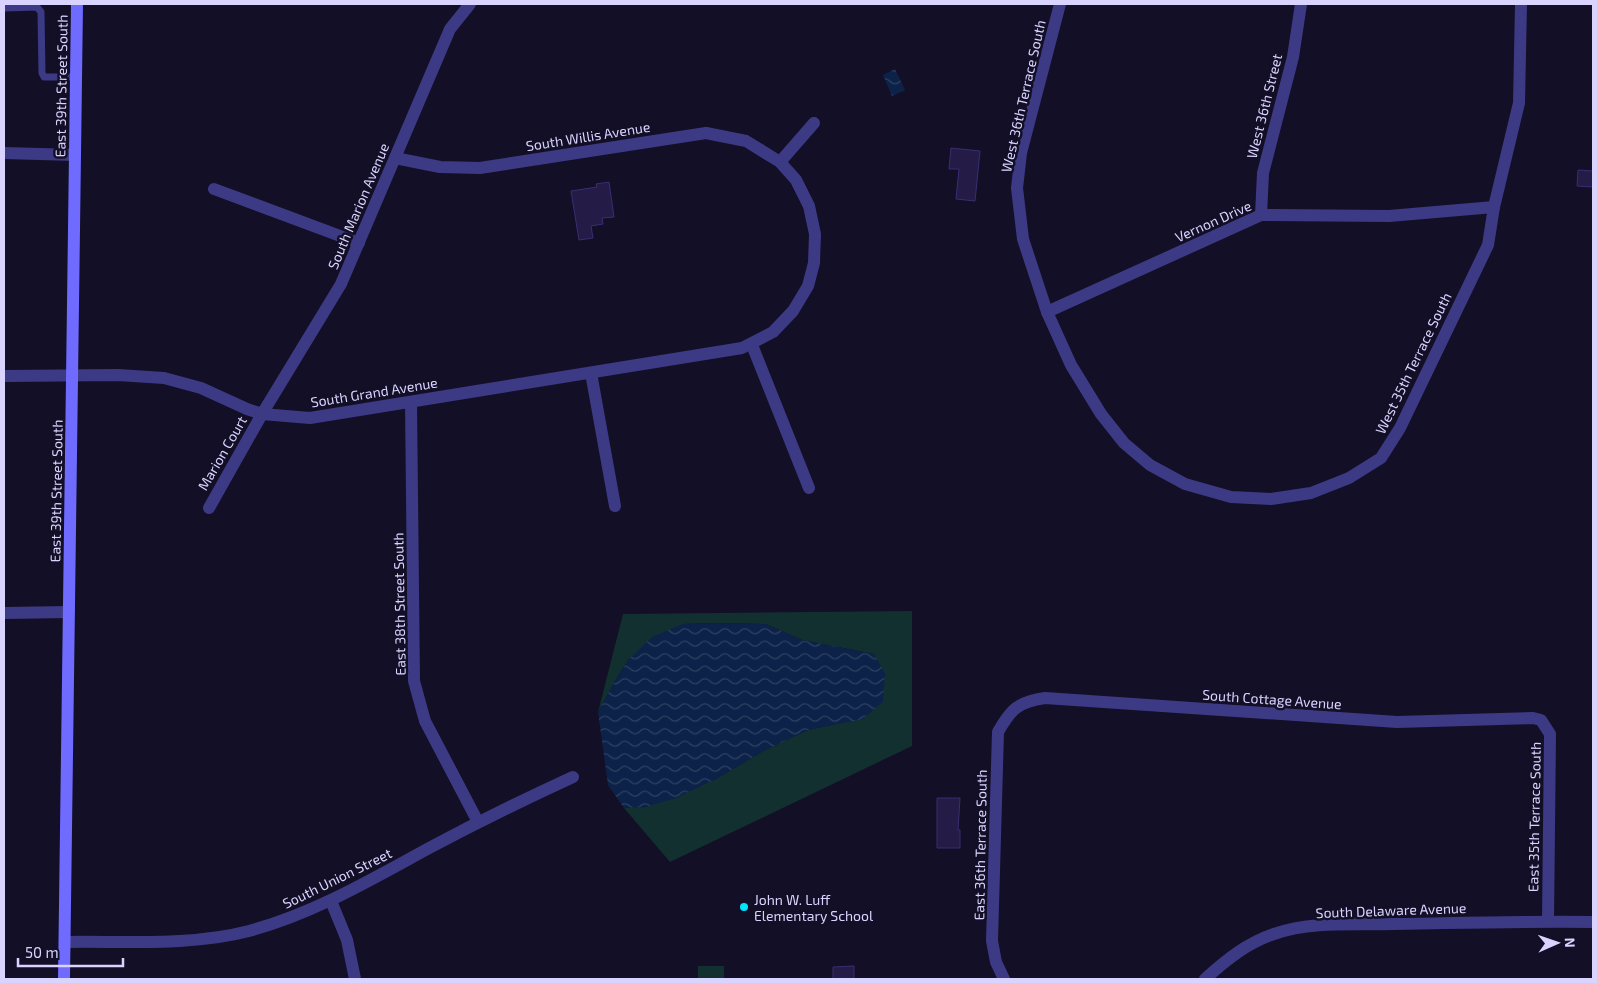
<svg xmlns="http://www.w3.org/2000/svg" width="1597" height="983" font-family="'Exo 2',sans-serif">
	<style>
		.green { fill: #12302f }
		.water { fill: url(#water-waves) }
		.building { fill: #241b47; stroke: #3b2d73 }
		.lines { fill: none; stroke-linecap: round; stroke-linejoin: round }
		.service { stroke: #3d3a85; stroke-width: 7 }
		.minor { stroke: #3d3a85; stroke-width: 12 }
		.secondary { stroke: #6f6bff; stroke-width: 12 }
		.poi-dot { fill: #00e5ff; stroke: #130f26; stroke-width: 2 }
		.labels { text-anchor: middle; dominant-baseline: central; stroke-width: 5; stroke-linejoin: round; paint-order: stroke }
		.street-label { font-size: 14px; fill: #d9d4ff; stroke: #130f26 }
		.poi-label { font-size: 14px; fill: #d9d4ff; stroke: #130f26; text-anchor: start }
	</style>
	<defs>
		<pattern id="water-waves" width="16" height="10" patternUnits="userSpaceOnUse" patternTransform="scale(1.25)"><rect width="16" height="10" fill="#0c2248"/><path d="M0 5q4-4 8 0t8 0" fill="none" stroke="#2f4163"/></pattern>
	</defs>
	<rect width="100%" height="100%" fill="#130f26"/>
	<g class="green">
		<path d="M912 611V746L670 862 624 808 646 807 716 779 765 750 808 730 863 718 874 654 802 640 766 624 719 623 683 624 628 660 615 681 598 712 623 614Z"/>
		<rect x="698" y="966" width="26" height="13"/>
	</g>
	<g class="water">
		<path d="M895 69 905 90 892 96 883 75Z"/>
		<path d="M719 623 766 624 802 640 874 654 885 673 883 702 863 719 808 730 765 750 716 779 676 798 646 807 624 808 608 785 598 712 615 681 628 660 652 637 683 624Z"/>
	</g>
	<g class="building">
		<path d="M951 148 980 151 975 201 956 199 959 169H949Z"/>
		<path d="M1578 170 1593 171V187L1577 186Z"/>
		<path d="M609 182 614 217 602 218 603 224 591 226 593 238 579 240 571 191 597 187 596 184Z"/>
		<path d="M937 798H960L958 830H960V848H937Z"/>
		<path d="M854 966V979H833V967Z"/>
	</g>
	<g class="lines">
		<path class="service" d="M4 8 37 7 41 12 42 73 44 77H76"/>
		<g class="minor">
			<path d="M1060 4 1021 153 1017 188 1023 239 1047 312 1071 365 1101 414 1124 443 1150 465 1185 484 1231 497 1271 499 1311 493 1349 478 1381 458 1400 428 1488 245 1494 207 1519 103 1521 4"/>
			<path d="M4 153 75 155"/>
			<path d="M780 162 814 123"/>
			<path d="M214 189 359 243"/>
			<path d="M1261 215 1263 173 1293 57 1301 4"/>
			<path d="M1047 312 1261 215 1389 216 1494 207"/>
			<path d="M752 345 809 488"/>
			<path d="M591 373 615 506"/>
			<path d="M4 376 118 375 164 378 201 388 247 409 262 414 310 418 742 348 773 332 793 311 808 286 814 263 815 234 809 206 796 180 780 162 746 141 706 133 480 168 440 167 395 158"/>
			<path d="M411 402 414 681 425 721 478 822"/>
			<path d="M209 508 262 414 341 284 450 29 470 4"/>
			<path d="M4 613 69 612"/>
			<path d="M331 901 347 940 355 979"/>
			<path d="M65 942C125 941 192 946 249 931 315 913 372 879 431 847 478 822 525 799 573 777"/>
			<path d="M1004 979 996 962 992 941 998 732C1011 709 1018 702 1045 698L1397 722 1533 718 1541 720 1550 734 1548 921"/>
			<path d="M1205 979C1226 960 1247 943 1274 934 1311 921 1354 925 1392 924 1459 923 1526 921 1593 922"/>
		</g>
		<path class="secondary" d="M64 979 77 4"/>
	</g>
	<circle class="poi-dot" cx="744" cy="907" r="5"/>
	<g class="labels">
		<g class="street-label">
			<text transform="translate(61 86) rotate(-89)">East 39th Street South</text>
			<text transform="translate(1023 96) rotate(-77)">West 36th Terrace South</text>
			<text transform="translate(1264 106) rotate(-76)">West 36th Street</text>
			<text transform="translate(588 136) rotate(-9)">South Willis Avenue</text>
			<text transform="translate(358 206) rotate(-67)">South Marion Avenue</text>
			<text transform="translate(1213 221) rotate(-24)">Vernon Drive</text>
			<text transform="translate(1413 363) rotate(-64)">West 35th Terrace South</text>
			<text transform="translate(374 392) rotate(-9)">South Grand Avenue</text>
			<text transform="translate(222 453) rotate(-60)">Marion Court</text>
			<text transform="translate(56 491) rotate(-89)">East 39th Street South</text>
			<text transform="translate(399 604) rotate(-91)">East 38th Street South</text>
			<text transform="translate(1272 699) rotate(4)">South Cottage Avenue</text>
			<text transform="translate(1534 817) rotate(-89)">East 35th Terrace South</text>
			<text transform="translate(980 845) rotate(-89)">East 36th Terrace South</text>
			<text transform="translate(337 878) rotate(-26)">South Union Street</text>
			<text transform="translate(1391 910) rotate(-2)">South Delaware Avenue</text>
		</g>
		<g class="poi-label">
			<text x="754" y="899">John W. Luff<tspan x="754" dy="16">Elementary School</tspan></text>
		</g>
	</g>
	<rect width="1597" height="983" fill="none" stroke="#d9d4ff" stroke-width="10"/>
	<g transform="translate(1557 943) rotate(88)" stroke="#130f26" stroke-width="4" paint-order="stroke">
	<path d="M0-4L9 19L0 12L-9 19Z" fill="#d9d4ff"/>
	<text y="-8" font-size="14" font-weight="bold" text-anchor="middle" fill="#d9d4ff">N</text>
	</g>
	<path d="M18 958v8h105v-8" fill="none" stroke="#d9d4ff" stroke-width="2.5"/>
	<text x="25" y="958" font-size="15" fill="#d9d4ff" stroke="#130f26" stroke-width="4" paint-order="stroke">50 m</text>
</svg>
